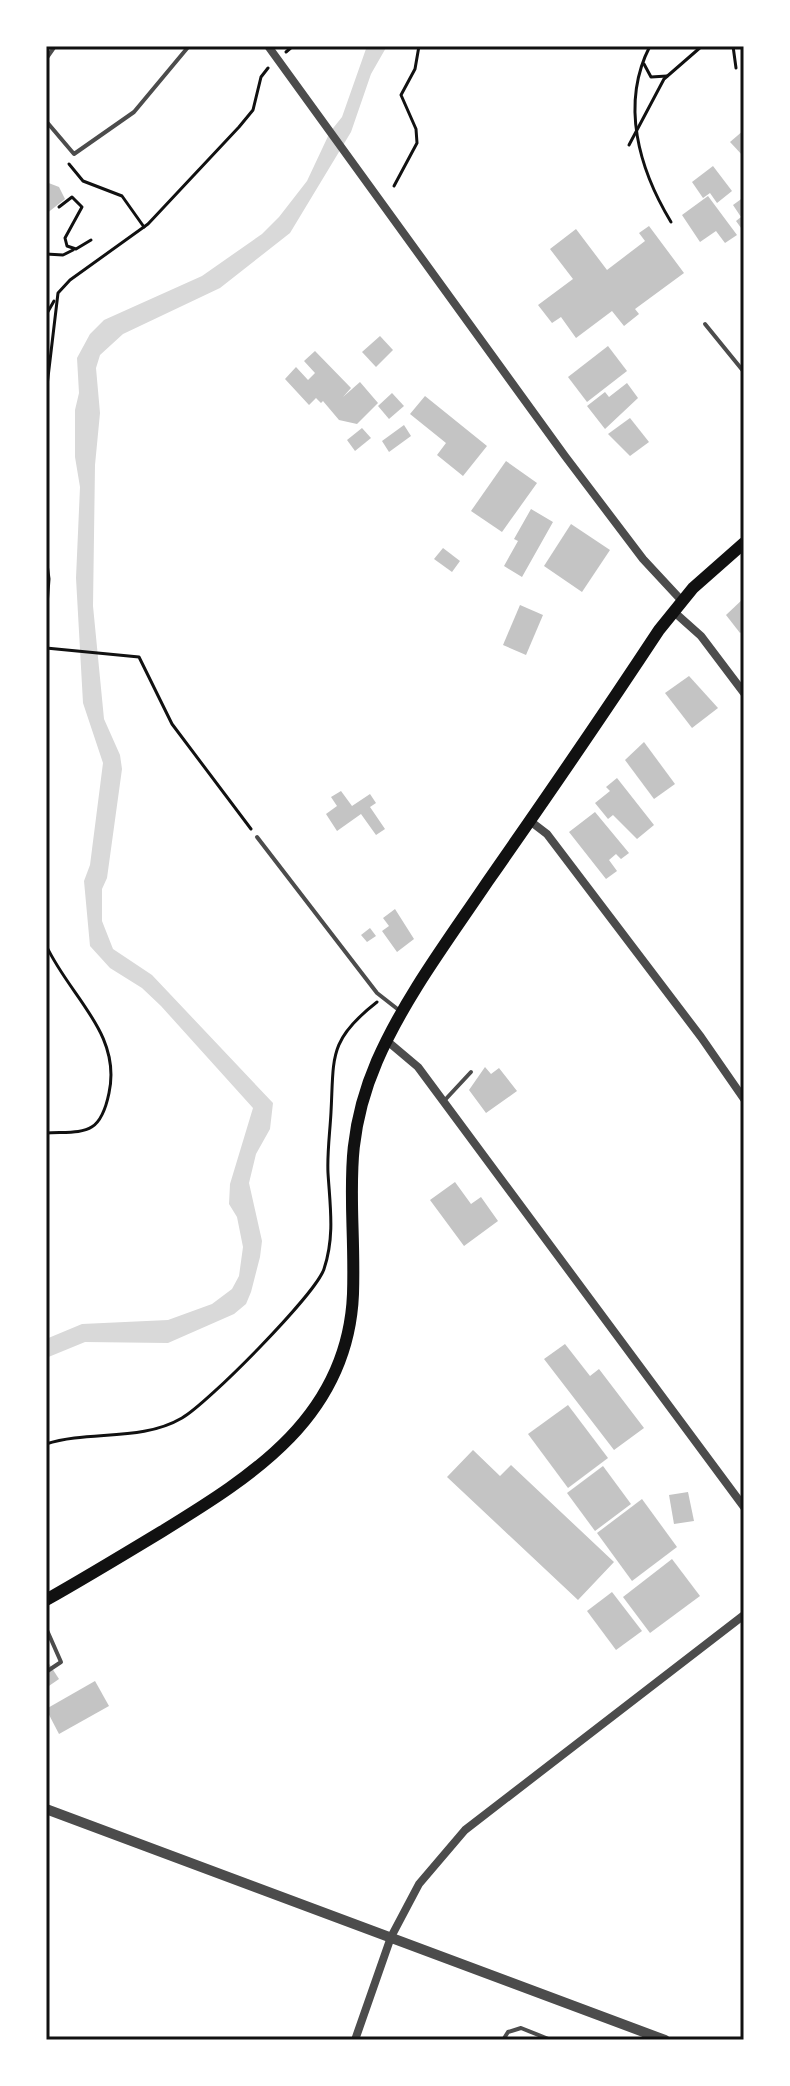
<svg xmlns="http://www.w3.org/2000/svg" width="790" height="2086" font-family="'DM Sans',sans-serif">
	<style>
		.water { fill: #d9d9d9 }
		.building { fill: #c4c4c4 }
		.lines { fill: none; stroke-linecap: round; stroke-linejoin: round }
		.path { stroke: #111; stroke-width: 3 }
		.service { stroke: #4c4c4c; stroke-width: 4 }
		.minor { stroke: #4c4c4c; stroke-width: 8 }
		.tertiary { stroke: #4c4c4c; stroke-width: 10 }
		.primary { stroke: #111; stroke-width: 12 }
		.neatline { fill: none; stroke: #111; stroke-width: 3 }
	</style>
	<rect width="100%" height="100%" fill="#fff"/>
	<path class="water" d="M367 46H387L371 74 351 132 290 233 220 288 123 334 100 355 96 368 100 413 95 465 93 606 104 719 120 755 122 769 107 878 102 889V921L113 949 152 975 273 1103 270 1129 256 1154 249 1183 262 1241 260 1257 251 1292 246 1304 234 1314 168 1343 85 1342 46 1358V1339L82 1324 168 1320 212 1304 232 1289 239 1276 243 1247 237 1217 229 1204 230 1184 253 1108 161 1006 142 988 110 968 90 946 84 881 90 865 103 763 83 703 76 578 80 487 75 457V410L79 393 77 358 90 334 104 320 202 276 262 234 279 217 307 181 330 132 342 117Z"/>
	<g class="building">
		<path d="M744 130V157L730 142Z"/>
		<path d="M713 166 732 191 717 203 710 193 703 198 692 182Z"/>
		<path d="M46 182 59 187 65 199 46 214Z"/>
		<path d="M708 196 737 235 725 243 716 231 700 242 682 215Z"/>
		<path d="M744 197V232L736 221 741 217 733 205Z"/>
		<path d="M649 226 684 273 635 309 639 314 624 326 612 311 576 338 561 317 552 323 538 305 573 279 550 249 576 229 607 270 645 241 639 233Z"/>
		<path d="M380 336 393 350 376 367 362 352Z"/>
		<path d="M608 346 627 371 587 402 568 377Z"/>
		<path d="M315 351 351 388 343 397 360 382 378 403 357 424 339 420 323 401 321 403 316 398 309 405 285 379 296 367 308 380 315 373 304 361Z"/>
		<path d="M627 383 638 398 605 429 587 406 605 392 609 397Z"/>
		<path d="M392 393 404 406 389 419 378 406Z"/>
		<path d="M425 396 487 446 463 476 437 455 446 443 410 414Z"/>
		<path d="M630 418 649 442 630 456 608 434Z"/>
		<path d="M404 425 411 436 389 452 382 441Z"/>
		<path d="M362 428 371 438 355 451 347 440Z"/>
		<path d="M506 461 537 483 502 532 471 511Z"/>
		<path d="M531 509 553 522 522 577 504 566 518 541 514 539Z"/>
		<path d="M571 524 610 550 582 592 544 566Z"/>
		<path d="M443 548 460 561 452 572 434 559Z"/>
		<path d="M744 598V630L740 633 726 615Z"/>
		<path d="M520 605 543 615 526 655 503 645Z"/>
		<path d="M689 676 718 708 692 728 665 693Z"/>
		<path d="M644 742 675 784 654 799 625 760Z"/>
		<path d="M617 778 654 825 637 839 613 815 608 819 595 803 610 791 606 787Z"/>
		<path d="M341 791 352 806 370 794 376 803 370 807 385 829 376 835 361 814 337 831 326 814 337 806 331 797Z"/>
		<path d="M595 812 629 853 621 859 616 854 609 860 617 871 606 879 569 832Z"/>
		<path d="M395 909 414 939 397 952 382 931 389 926 383 918Z"/>
		<path d="M370 928 376 936 367 942 361 935Z"/>
		<path d="M485 1067 491 1074 499 1068 517 1091 486 1113 469 1090Z"/>
		<path d="M455 1182 471 1204 481 1197 498 1221 464 1246 430 1200Z"/>
		<path d="M565 1344 590 1376 599 1369 644 1428 614 1450 544 1359Z"/>
		<path d="M568 1405 608 1458 568 1488 528 1434Z"/>
		<path d="M473 1450 500 1476 511 1465 614 1562 578 1600 447 1477Z"/>
		<path d="M603 1466 631 1504 595 1531 567 1493Z"/>
		<path d="M688 1492 694 1521 674 1524 669 1495Z"/>
		<path d="M642 1499 677 1547 632 1581 597 1533Z"/>
		<path d="M672 1559 700 1596 650 1633 623 1597Z"/>
		<path d="M612 1592 642 1631 616 1650 587 1611Z"/>
		<path d="M46 1659 59 1679 46 1688Z"/>
		<path d="M95 1681 109 1706 59 1734 46 1709Z"/>
	</g>
	<g class="lines">
		<g class="path">
			<path d="M650 46C620 104 639 169 671 222"/>
			<path d="M733 46 736 68"/>
			<path d="M286 52 293 46"/>
			<path d="M644 64 651 77 667 76"/>
			<path d="M629 145 664 79 702 46"/>
			<path d="M69 164 83 181 122 196 144 227"/>
			<path d="M394 186 417 143 416 129 401 95 415 69 419 46"/>
			<path d="M59 207 72 197 82 207 65 238 67 246 76 249 91 240"/>
			<path d="M46 254 63 255 73 250"/>
			<path d="M46 315 54 301"/>
			<path d="M46 394 58 293 70 280 148 224 239 127 253 110 261 77 268 68"/>
			<path d="M46 556 49 579 46 619"/>
			<path d="M46 648 139 657 172 724 251 829"/>
			<path d="M46 945C69 996 122 1033 109 1093 100 1137 84 1131 46 1133"/>
			<path d="M46 1444C90 1430 141 1442 182 1418 207 1404 315 1295 324 1269 335 1236 330 1206 328 1173 327 1153 330 1132 331 1112 334 1057 328 1040 377 1002"/>
		</g>
		<g class="service">
			<path d="M46 59 55 46"/>
			<path d="M46 121 74 154 134 112 189 46"/>
			<path d="M705 324 744 372"/>
			<path d="M257 837 377 993 400 1011"/>
			<path d="M444 1101 471 1072"/>
			<path d="M46 1628 61 1662 46 1672"/>
			<path d="M503 2040 508 2032 521 2028 551 2040"/>
		</g>
		<g class="minor">
			<path d="M268 46 565 456 643 559 682 601"/>
			<path d="M673 611 701 636 744 693"/>
			<path d="M530 821 547 834 701 1037 744 1099"/>
			<path d="M386 1040 418 1067 744 1507"/>
			<path d="M355 2040 391 1937 419 1884 465 1830 744 1615"/>
		</g>
		<path class="tertiary" d="M46 1809 665 2040"/>
		<path class="primary" d="M46 1600C85 1578 123 1555 161 1532 254 1475 348 1416 353 1294 356 1205 339 1149 377 1061 405 997 449 939 488 881 546 798 603 715 659 630L693 588 744 543"/>
	</g>
	<rect width="790" height="2086" fill="none" stroke="#ffffff" stroke-width="96"/>
	<rect x="48" y="48" width="694" height="1990" class="neatline"/>
</svg>
